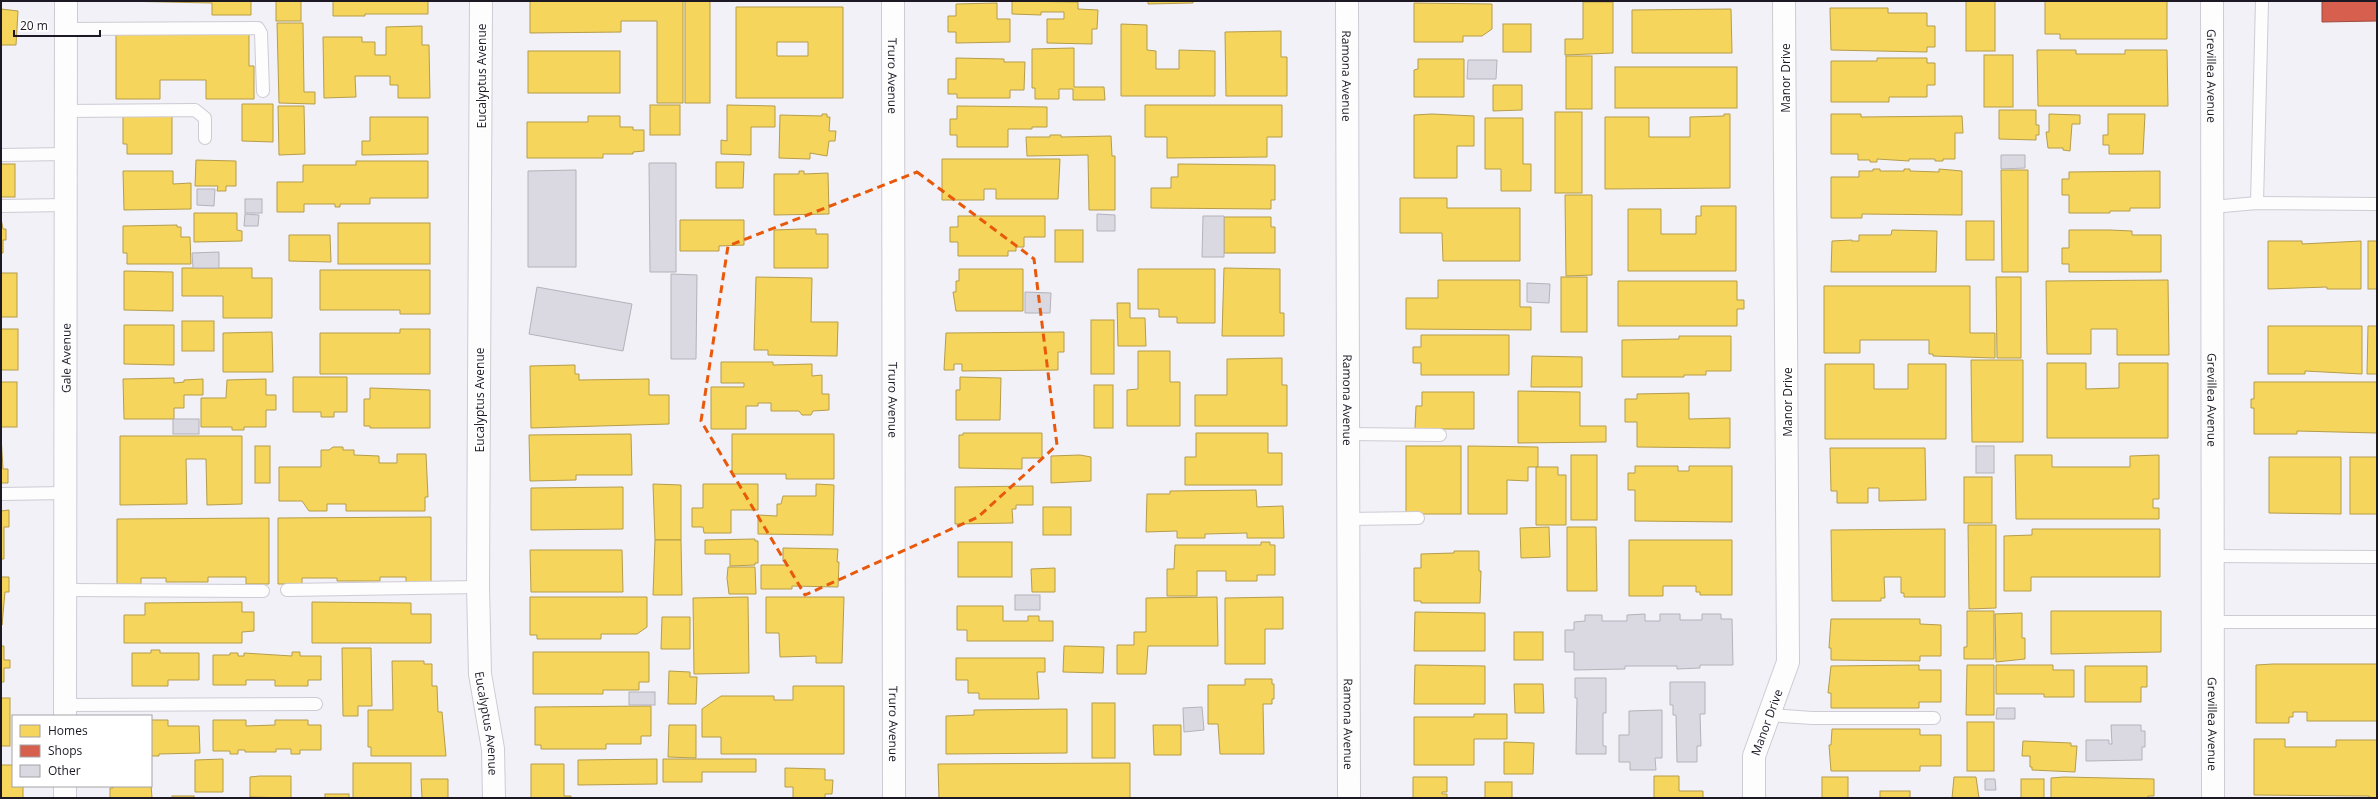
<svg xmlns="http://www.w3.org/2000/svg" width="2378" height="799" font-family="'Open Sans',sans-serif">
	<style>
		.homes { fill: #f6d55c; stroke: #b59d4b; fill-rule: evenodd }
		.shops { fill: #d6604d; stroke: #9e4b41 }
		.building { fill: #dad8e0; stroke: #b4b2ba }
		.lines { fill: none; stroke-linecap: round; stroke-linejoin: round }
		.lane-casing { stroke: #cecbd4; stroke-width: 14 }
		.street-casing { stroke: #cecbd4; stroke-width: 24 }
		.secondary-casing { stroke: #cecbd4; stroke-width: 24 }
		.lane { stroke: #fdfdfe; stroke-width: 12 }
		.street { stroke: #fdfdfe; stroke-width: 22 }
		.secondary { stroke: #fdfdfe; stroke-width: 22 }
		.marked { fill: none; stroke: #e8590c; stroke-width: 3; stroke-dasharray: 8 5; stroke-linejoin: round }
		.labels { text-anchor: middle; dominant-baseline: central; stroke-width: 4; stroke-linejoin: round; paint-order: stroke }
		.street-label { font-size: 12px; fill: #1c1924; stroke: #fff }
	</style>
	<rect width="100%" height="100%" fill="#f2f1f7"/>
	<g class="homes">
		<path d="M118 1H251V15H212V3Z"/>
		<rect x="276" y="1" width="25" height="20"/>
		<path d="M333 1H428V14H365V16H333Z"/>
		<path d="M530 1H683V103H657V21H621V32L530 33Z"/>
		<rect x="685" y="1" width="25" height="102"/>
		<path d="M1012 1 1078 2V9L1098 10 1097 29H1092V44L1047 43V19H1064V12H1041V15L1012 14Z"/>
		<path d="M1148 1H1193V3L1148 4Z"/>
		<rect x="1966" y="1" width="29" height="50"/>
		<path d="M2045 1H2167V39H2060V34H2045Z"/>
		<path d="M1583 2H1613V53L1565 55V39H1583Z"/>
		<path d="M997 3V19H1010V42L956 43V32H948V16H956V4Z"/>
		<path d="M1414 3 1492 4V29L1482 36H1463V42H1414Z"/>
		<path d="M736 7H843V98H736ZM777 42H808V56H777Z"/>
		<path d="M1830 8H1888V13H1927V26H1935V47H1927V52L1831 50Z"/>
		<path d="M1 9 18 11 16 45H1Z"/>
		<path d="M1731 9 1732 53H1632V10Z"/>
		<path d="M277 23H303L304 92H315V104L279 103Z"/>
		<path d="M1121 24 1147 25V50L1156 51V69H1179V50L1215 51V96H1121Z"/>
		<rect x="1503" y="24" width="28" height="28"/>
		<path d="M422 26V45H429L430 98H398V85H390V76H355L356 97 324 98 323 37H362V42H375V55H386V27Z"/>
		<path d="M1281 31V57H1287V96H1226L1225 32Z"/>
		<path d="M116 33H249V66H254V99H206V80H160V99H116Z"/>
		<path d="M1074 48V87H1104L1105 100H1073V89H1059V99H1035V88H1032V49Z"/>
		<path d="M2037 50H2076V54H2125V50H2167L2168 106H2038Z"/>
		<rect x="528" y="51" width="92" height="42"/>
		<rect x="1984" y="55" width="29" height="52"/>
		<rect x="1566" y="56" width="26" height="53"/>
		<path d="M956 58 1004 59V62H1025L1024 90H1010V98H957V94H948V79H956Z"/>
		<path d="M1877 58H1927V63H1935V85H1927V97H1889V102H1831V61H1877Z"/>
		<path d="M1418 59H1464V97H1414V70L1418 69Z"/>
		<rect x="1615" y="67" width="122" height="41"/>
		<path d="M1493 85H1522V110L1493 111Z"/>
		<path d="M242 104H273V142L242 141Z"/>
		<rect x="650" y="105" width="30" height="30"/>
		<path d="M727 105 775 106V127H751V155L721 154V140L727 141Z"/>
		<path d="M1145 105H1282V137H1267V157L1167 158V137H1145Z"/>
		<path d="M278 106H304L305 154 279 155Z"/>
		<path d="M957 106 1047 107V127H1032V129H1008V147H957V135H950V119H957Z"/>
		<path d="M1999 110H2036V125H2039V135H2036V140L1999 139Z"/>
		<rect x="1555" y="112" width="27" height="81"/>
		<path d="M822 114H827V117H830L829 131H836L835 141H829L827 156 810 153V159L779 158 780 115 822 116Z"/>
		<path d="M1432 114 1474 116V146H1457V178H1414V115Z"/>
		<path d="M1724 114H1730V188L1605 189V117H1649V137H1690V117L1724 116Z"/>
		<path d="M1831 114H1861V117L1962 116 1963 133H1955V159H1943V161H1935V159H1909V161L1877 159V162H1870V160H1858V154H1831Z"/>
		<path d="M2049 114 2080 115V124H2072L2070 151 2063 150V148H2048L2046 132H2049Z"/>
		<path d="M2108 114H2145L2143 154H2109V145H2103V135H2108Z"/>
		<path d="M123 115H172V154H127V144H123Z"/>
		<path d="M588 116H620V127H633V130H644V151L633 152V154H603V158H527V122H588Z"/>
		<path d="M370 117H428V154L362 155V141H370Z"/>
		<path d="M1485 118H1523V164H1531V191H1501V169H1485Z"/>
		<path d="M1050 135H1061V137L1111 136 1112 156H1115V210H1089L1088 155 1027 156 1026 137H1050Z"/>
		<path d="M942 159H1060L1058 199H996V189H984V200H942Z"/>
		<path d="M196 160 236 161V186H226V191H217L218 186H195Z"/>
		<path d="M356 161H428V198H370V204H340V207H335V204H304V212H277V182H303V165H356Z"/>
		<path d="M716 162H744L743 188H716Z"/>
		<rect x="1" y="164" width="14" height="33"/>
		<path d="M1178 164 1275 165V200H1271V209L1151 208V188H1171V177H1178Z"/>
		<path d="M1873 169H1880V171H1904V169H1910V171L1939 172V169L1962 171V215L1862 214V218H1831V177H1859V171H1873Z"/>
		<path d="M2001 170H2028V272H2002Z"/>
		<path d="M123 171H173V184L191 183V209L124 210Z"/>
		<path d="M799 171H804V174L828 173 829 214 774 215V174H799Z"/>
		<path d="M2160 171V208H2130V211H2110V213H2069V195H2062V179H2069V172Z"/>
		<path d="M1565 195H1592V275L1566 276Z"/>
		<path d="M1400 198H1447V208H1520V261H1443L1442 233H1400Z"/>
		<path d="M1701 206H1736V271H1628V209H1661V234H1696V216H1701Z"/>
		<path d="M194 213H237V230L242 231V241L194 242Z"/>
		<path d="M958 216H1045V237H1024V247H1016V251H1008V256H958V242H950V227H958Z"/>
		<path d="M1224 217H1271V227H1275V253H1224Z"/>
		<path d="M1 218 3 229H6V240H3V253H1Z"/>
		<path d="M680 220H744V245L719 246V251H680Z"/>
		<rect x="1966" y="221" width="28" height="39"/>
		<rect x="338" y="223" width="92" height="41"/>
		<path d="M177 225V227H181V237H190L191 264H127V253H123V226Z"/>
		<path d="M802 229H816V234H828V268H774V230Z"/>
		<rect x="1055" y="230" width="28" height="32"/>
		<path d="M1892 230 1937 231 1936 272H1831L1832 241 1852 240V241H1859V235H1891Z"/>
		<path d="M2069 230H2110L2132 231V235H2161V272H2069V264H2062V248H2069Z"/>
		<path d="M289 235H330L331 262 289 261Z"/>
		<path d="M2268 241H2302V244L2361 241V289H2327V287L2268 289Z"/>
		<rect x="2368" y="241" width="9" height="48"/>
		<path d="M182 268H252V278H272V318H223V296H182Z"/>
		<path d="M1224 268 1280 269V313H1284V336H1222Z"/>
		<path d="M959 269H1023V311H956L953 292H956V281H959Z"/>
		<path d="M1138 269H1215V323H1177V317H1159V309H1138Z"/>
		<path d="M320 270H430V314H400V310H320Z"/>
		<path d="M124 271 173 272V311L124 310Z"/>
		<rect x="1" y="273" width="16" height="44"/>
		<path d="M756 277 812 278 811 322H838L837 356 768 355V350H754Z"/>
		<rect x="1561" y="277" width="26" height="55"/>
		<path d="M1996 277H2021V358H1997Z"/>
		<path d="M1438 280H1520V307H1531V330L1406 329V298H1438Z"/>
		<path d="M2168 280 2169 355H2117V329H2091V354H2047L2046 281Z"/>
		<path d="M1618 281H1737V300H1744V309H1737V326H1618Z"/>
		<path d="M1824 286H1970V333H1995V358L1933 356V354H1929V340H1860V353H1824Z"/>
		<path d="M1117 303H1130V318H1145L1146 346H1118Z"/>
		<rect x="1091" y="320" width="23" height="54"/>
		<rect x="182" y="321" width="32" height="30"/>
		<path d="M124 325H174V365L124 364Z"/>
		<path d="M2268 326H2362V374L2305 371V374H2268Z"/>
		<path d="M2368 326H2377V374H2367Z"/>
		<rect x="1" y="329" width="17" height="41"/>
		<path d="M400 329H430V374H320V333H400Z"/>
		<path d="M272 332 273 372H223V333Z"/>
		<path d="M1064 332V352H1058V370L962 371V364H954V370H944L946 333Z"/>
		<path d="M1421 335H1509V375H1421V363H1413V347H1421Z"/>
		<path d="M1679 336H1731V371H1706V375H1684V377H1622V340L1679 339Z"/>
		<path d="M1138 351H1170V382H1180V426H1127V390L1138 389Z"/>
		<path d="M1532 356 1582 357V387H1531Z"/>
		<path d="M1282 358V385H1287V426H1195V395H1227V359Z"/>
		<path d="M1971 360H2023V442H1972Z"/>
		<path d="M721 362H773V365L812 364V376L822 375V394H829V410L813 411 811 415H802L799 411H771V403H758V406H746V429H711V387H744V383H721Z"/>
		<path d="M2047 363H2086V389L2119 388V363H2168V438H2047Z"/>
		<path d="M1825 364H1874V389H1908V364H1946V439H1825Z"/>
		<path d="M575 365V374H579V380L649 379V395H669V424L531 428 530 366Z"/>
		<path d="M293 377H347V412H334V417H321V412H293Z"/>
		<path d="M960 377 1001 378 1000 420H956V390H960Z"/>
		<path d="M174 378V383L184 382V380L203 379V395H184V408H174V419H124L123 379Z"/>
		<path d="M266 379V395H276V410H266V427H244V430H232V427H201V398H226L227 380Z"/>
		<rect x="1" y="382" width="16" height="45"/>
		<path d="M2254 382H2377V433L2297 431V434H2254V408H2251V399H2254Z"/>
		<rect x="1094" y="385" width="19" height="43"/>
		<path d="M370 388 430 390V428H370V426H364V399H370Z"/>
		<path d="M1518 391 1580 392V426H1606V442L1518 443Z"/>
		<path d="M1422 392H1474V429H1415L1416 406H1422Z"/>
		<path d="M1689 393V419L1730 418V448L1637 447V422H1625V399H1637V394Z"/>
		<path d="M963 433H1042V458H1022V469L959 468V435H963Z"/>
		<path d="M1196 433H1268V453H1282V485H1185V457H1196Z"/>
		<path d="M631 434 632 475H576V480L530 481 529 435Z"/>
		<path d="M732 434H834V479H786V474H732Z"/>
		<path d="M1 435 3 469H8V483H1Z"/>
		<path d="M120 436H242V504L207 505 206 459H186L187 504 120 505Z"/>
		<rect x="255" y="446" width="15" height="37"/>
		<rect x="1406" y="446" width="55" height="68"/>
		<path d="M1468 446 1538 447V467H1528V481L1507 480V514H1468Z"/>
		<path d="M333 447H343V450H354V455L379 456V463H397V454H426L428 497H425V511H346V504H327V511H309L302 501H279V467H321V450H329Z"/>
		<path d="M1830 448H1925L1926 500 1879 501V488H1868V503H1837V491H1831Z"/>
		<path d="M1080 455 1091 457V481L1051 483V456Z"/>
		<rect x="1571" y="455" width="26" height="65"/>
		<path d="M2015 455H2052V467H2130V456L2159 455V499H2153V508H2159V519H2016Z"/>
		<path d="M2269 457H2341V514L2269 513Z"/>
		<rect x="2350" y="457" width="27" height="57"/>
		<path d="M1635 466H1678V471H1689V466H1732V522L1635 521V490H1628V473H1635Z"/>
		<path d="M1536 467H1558V475H1566V525H1536Z"/>
		<rect x="1964" y="477" width="28" height="46"/>
		<path d="M653 484 681 485V540H655Z"/>
		<path d="M703 484H758V510H731V533H704L703 527H692V508H703Z"/>
		<path d="M816 484 834 485 833 535 758 534V515L777 516V504H781L783 496H816Z"/>
		<path d="M1033 486V505H1016V509H1012L1013 523 955 524V487Z"/>
		<path d="M623 487V529L531 530V488Z"/>
		<path d="M1256 490 1257 507 1283 506 1284 538H1247V533L1205 534V538H1177V531L1146 532 1147 494H1170V491Z"/>
		<rect x="1043" y="507" width="28" height="28"/>
		<path d="M9 510V527H4V559H1V511Z"/>
		<path d="M431 517V583H406V577H380V581H337V578H302V584H278V518Z"/>
		<path d="M269 518V584H246V577H208V582H166V578H141V584H117V519Z"/>
		<path d="M1968 525H1996V608L1969 609Z"/>
		<path d="M1549 527 1550 557 1521 558 1520 528Z"/>
		<path d="M1567 527H1596L1597 591H1567Z"/>
		<path d="M1945 529V597H1904V593H1901V577H1884L1885 598H1881V601H1832L1831 530Z"/>
		<path d="M2032 529H2160V577H2031V591H2004V536L2032 535Z"/>
		<path d="M755 539V541H758V563H755V565L730 566V554H705V540Z"/>
		<path d="M655 540H681L682 595H653Z"/>
		<path d="M1629 540H1732V595H1700V592H1696V586H1663V596H1629Z"/>
		<rect x="958" y="542" width="54" height="35"/>
		<path d="M1261 542H1270V545H1275V575H1257V581H1226V571H1197V596H1167V569H1174L1175 545H1261Z"/>
		<path d="M783 548 838 549 837 562H839L838 587 792 586V589H761V565H786V561H783Z"/>
		<path d="M530 550H622L623 592H531Z"/>
		<path d="M1454 551H1479V571H1481L1480 603H1421V601H1414V568H1421V554L1454 553Z"/>
		<path d="M728 567H755L756 594H729L727 578Z"/>
		<path d="M1055 568V592H1032L1031 569Z"/>
		<path d="M1 577H9V592H5L2 625Z"/>
		<path d="M530 597H647V627L637 634H601V639H537V635H530Z"/>
		<path d="M748 597 749 673 694 674 693 598Z"/>
		<path d="M766 597H844L842 663H816V656L780 657 779 633H766Z"/>
		<path d="M1217 597 1218 646H1148L1146 674H1117V645H1134V632H1146V598Z"/>
		<path d="M1283 597V629H1265V664H1225V598Z"/>
		<path d="M242 602V612H254V631L242 632V643H124V615H145V603Z"/>
		<path d="M312 602 411 603V614H431V643H312Z"/>
		<path d="M957 606H1003V621H1028V616H1039V621H1053V641H967V630H957Z"/>
		<path d="M1967 611H1994V659H1964V647H1967Z"/>
		<path d="M2051 611H2161V652L2051 654Z"/>
		<path d="M1415 612 1485 613V651H1414Z"/>
		<path d="M2022 613V638H2025V659L1996 662 1995 614Z"/>
		<path d="M662 617H690V649H661Z"/>
		<path d="M1831 619H1920V624L1941 625V656H1920V661L1831 660V648H1829Z"/>
		<rect x="1514" y="632" width="29" height="28"/>
		<path d="M1 646H4V660H10V668H4V682H1Z"/>
		<path d="M1064 646 1104 647 1103 673 1063 672Z"/>
		<path d="M342 648H371L372 706H358V716H343Z"/>
		<path d="M151 650H160V653H199V680H168V686H132V653H151Z"/>
		<path d="M292 652H300V656H321V680H308V686H275V680H246V685H213V655H230V653H238V656H244V653L292 656Z"/>
		<path d="M533 652H649V682H639V690H603V694H533Z"/>
		<path d="M956 658H1045V672H1037L1039 699H979V693H968V680H956Z"/>
		<path d="M392 661H424V664H432V686H437L438 712H442L446 756H371V747H368V710H393Z"/>
		<path d="M2273 664H2377V721H2307V712H2293V717H2289V723H2256V665Z"/>
		<path d="M1415 665 1485 666V704H1414Z"/>
		<path d="M1919 665V670H1941V702H1919V708H1831V693H1828L1831 666Z"/>
		<path d="M1967 665H1994V715H1966Z"/>
		<path d="M1996 665H2053V670H2074V697H2044V694H1996Z"/>
		<path d="M2085 666H2147V687H2141V702H2085Z"/>
		<path d="M669 671 690 672V677H697L696 704H668Z"/>
		<path d="M1245 679H1272V684H1274V699H1272V704H1263L1264 754H1220L1218 724H1208V685H1245Z"/>
		<path d="M1514 684H1543L1544 713H1515Z"/>
		<path d="M793 686H844V754H721V737H702V709L721 696H774V700H793Z"/>
		<rect x="1" y="698" width="9" height="48"/>
		<rect x="1092" y="703" width="23" height="55"/>
		<path d="M651 706V736H641V744H606V749H541V745H535V707Z"/>
		<path d="M1067 709V753L946 754V716L974 715V710Z"/>
		<path d="M1474 714H1507V739H1474V765H1414V717H1474Z"/>
		<path d="M151 720H168V726H199L200 753 159 754V756H151Z"/>
		<path d="M213 720H246V726L275 725V720H308V725H321V750H300V754H291V749H276V752H245V750H238V754H230V751H213Z"/>
		<rect x="1967" y="722" width="27" height="49"/>
		<path d="M669 725H696V758L668 757Z"/>
		<path d="M1153 725H1181V755H1154Z"/>
		<path d="M1832 729H1920V735H1941V766H1920V771H1831L1829 745H1831Z"/>
		<path d="M2254 739H2285V747H2336V740H2377V798L2369 797V796L2254 795Z"/>
		<path d="M2023 741 2071 743V746H2077L2075 772 2032 770V767H2030V756H2022Z"/>
		<path d="M1504 742 1534 743 1533 774H1504Z"/>
		<path d="M223 759V792H195V760Z"/>
		<path d="M657 759V784L578 785V760Z"/>
		<path d="M663 759H756V772H702V782H663Z"/>
		<rect x="353" y="763" width="58" height="35"/>
		<path d="M1130 763V798H939L938 764Z"/>
		<path d="M531 764H564V796H571V798H531Z"/>
		<path d="M1 765H13V786H23V798H1Z"/>
		<path d="M785 768 825 769V780H833L832 794H825V798H793V787H785Z"/>
		<path d="M260 776H291V798L250 797V777Z"/>
		<path d="M1654 776H1679V791H1703V798H1654Z"/>
		<path d="M1413 777H1447V792H1442V794H1447V798H1413Z"/>
		<rect x="1822" y="777" width="26" height="21"/>
		<path d="M1954 777H1976L1979 798H1952Z"/>
		<path d="M2064 777 2154 779V796H2148V798H2051V778Z"/>
		<path d="M421 779H448V798H422Z"/>
		<rect x="2021" y="779" width="23" height="19"/>
		<rect x="1485" y="782" width="27" height="16"/>
		<path d="M151 784 152 798H110V788H113V786H151Z"/>
		<rect x="1880" y="791" width="30" height="7"/>
		<rect x="325" y="794" width="24" height="4"/>
		<rect x="172" y="796" width="22" height="2"/>
	</g>
	<path class="shops" d="M2322 1H2377V21L2322 22Z"/>
	<g class="building">
		<path d="M1468 60H1497L1496 79H1467Z"/>
		<path d="M2001 155H2025V168L2001 169Z"/>
		<path d="M649 163H676V272H650Z"/>
		<path d="M576 170V267H528V171Z"/>
		<path d="M197 189H215L214 206 197 205Z"/>
		<rect x="245" y="199" width="17" height="14"/>
		<path d="M245 214 259 215 258 226H244Z"/>
		<path d="M1097 214 1115 215V231H1097Z"/>
		<path d="M1203 216H1224V257H1202Z"/>
		<path d="M219 252V268H193L192 253Z"/>
		<path d="M671 274 697 275 696 359H671Z"/>
		<path d="M1527 283 1550 284 1549 303 1527 302Z"/>
		<path d="M537 287 632 304 623 351 529 334Z"/>
		<path d="M1025 292 1051 293 1050 313H1025Z"/>
		<rect x="173" y="419" width="26" height="15"/>
		<rect x="1976" y="446" width="18" height="27"/>
		<rect x="1015" y="595" width="25" height="15"/>
		<path d="M1645 614V621H1660V614H1680V620H1702V614H1721V619H1732L1733 665H1700V668L1677 669V666H1625V669L1574 670V652H1565V630H1574V622L1585 621V615H1602V621H1627V615Z"/>
		<path d="M1575 678H1606V713H1603V746H1606V754H1576L1577 698H1575Z"/>
		<path d="M1670 682H1705V714H1700L1701 746H1697V762H1677L1676 715H1673V705H1670Z"/>
		<rect x="629" y="692" width="26" height="13"/>
		<path d="M1202 707 1204 730 1184 732 1183 708Z"/>
		<path d="M1997 708H2015V719H1996Z"/>
		<path d="M1662 710V758H1655L1656 770H1630V762H1619V735H1629V711Z"/>
		<path d="M2111 725H2141V731H2145V747H2142V760L2086 761V740H2109V744H2112Z"/>
		<path d="M1985 779H1995L1996 790H1985Z"/>
	</g>
	<g class="lines">
		<g class="lane-casing">
			<g id="lane">
				<path d="M66 29 258 28 261 33 263 91"/>
				<path d="M66 111 195 110 205 118V138"/>
				<path d="M1 155 66 154"/>
				<path d="M2257 203 2262 1"/>
				<path d="M1 206 66 205"/>
				<path d="M2212 207 2257 203 2377 204"/>
				<path d="M1348 434 1440 435"/>
				<path d="M1 494 65 493"/>
				<path d="M1348 519 1418 518"/>
				<path d="M2213 556 2375 557"/>
				<path d="M65 590 263 591"/>
				<path d="M287 590 478 587"/>
				<path d="M2213 622H2376"/>
				<path d="M65 705 316 704"/>
				<path d="M1769 715 1812 718H1934"/>
			</g>
		</g>
		<g class="street-casing">
			<g id="street">
				<path id="s1" d="M893 1 894 798"/>
				<path id="s2" d="M2212 1 2213 798"/>
				<path id="s3" d="M65 716 66 1"/>
				<path d="M65 798V786"/>
				<path id="s4" d="M1754 798V756L1788 662 1784 1"/>
			</g>
		</g>
		<g class="secondary-casing">
			<g id="secondary">
				<path id="s5" d="M481 1 478 587 480 674 493 749 494 798"/>
				<path id="s6" d="M1347 1 1349 798"/>
			</g>
		</g>
		<use href="#lane" class="lane"/>
		<use href="#street" class="street"/>
		<use href="#secondary" class="secondary"/>
	</g>
	<path class="marked" d="M917 172 1034 259 1057 445 978 517 805 595 701 421 728 246Z"/>
	<g class="labels">
		<g class="street-label">
			<text transform="translate(481 76) rotate(-90)">Eucalyptus Avenue</text>
			<text stroke="none"><textPath href="#s1" startOffset="75">Truro Avenue</textPath></text>
			<text stroke="none"><textPath href="#s6" startOffset="75">Ramona Avenue</textPath></text>
			<text stroke="none"><textPath href="#s2" startOffset="75">Grevillea Avenue</textPath></text>
			<text transform="translate(1785 78) rotate(-90)">Manor Drive</text>
			<text stroke="none"><textPath href="#s3" startOffset="358">Gale Avenue</textPath></text>
			<text stroke="none"><textPath href="#s6" startOffset="399">Ramona Avenue</textPath></text>
			<text transform="translate(479 400) rotate(-90)">Eucalyptus Avenue</text>
			<text stroke="none"><textPath href="#s1" startOffset="399">Truro Avenue</textPath></text>
			<text stroke="none"><textPath href="#s2" startOffset="399">Grevillea Avenue</textPath></text>
			<text transform="translate(1787 402) rotate(-90)">Manor Drive</text>
			<text stroke="none"><textPath href="#s5" startOffset="723">Eucalyptus Avenue</textPath></text>
			<text stroke="none"><textPath href="#s1" startOffset="723">Truro Avenue</textPath></text>
			<text stroke="none"><textPath href="#s6" startOffset="723">Ramona Avenue</textPath></text>
			<text stroke="none"><textPath href="#s4" startOffset="78">Manor Drive</textPath></text>
			<text stroke="none"><textPath href="#s2" startOffset="723">Grevillea Avenue</textPath></text>
		</g>
	</g>
	<rect width="2378" height="799" fill="none" stroke="#1c1924" stroke-width="4"/>
	<rect x="12" y="715" width="140" height="72" fill="#ffffff" stroke="#a4a3a7"/>
	<rect x="20" y="725" width="20" height="12" fill="#f6d55c" stroke="#a4a3a7"/>
	<text x="48" y="735" font-size="12" fill="#1c1924">Homes</text>
	<rect x="20" y="745" width="20" height="12" fill="#d6604d" stroke="#a4a3a7"/>
	<text x="48" y="755" font-size="12" fill="#1c1924">Shops</text>
	<rect x="20" y="765" width="20" height="12" fill="#dad8e0" stroke="#a4a3a7"/>
	<text x="48" y="775" font-size="12" fill="#1c1924">Other</text>
	<path d="M14 30v6h86v-6" fill="none" stroke="#1c1924" stroke-width="2"/>
	<text x="20" y="30" font-size="12" fill="#1c1924" stroke="#ffffff" stroke-width="3" paint-order="stroke">20 m</text>
</svg>
